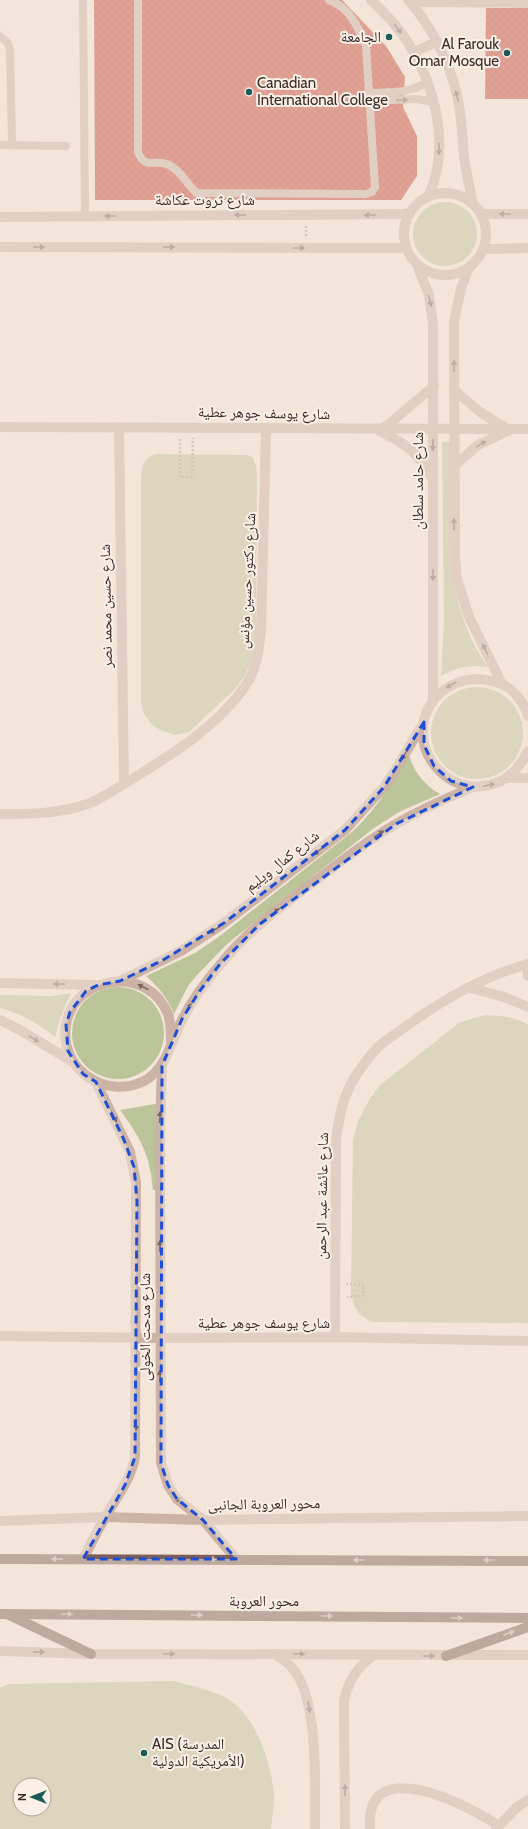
<svg xmlns="http://www.w3.org/2000/svg" width="528" height="1829" font-family="Cabin,'Noto Naskh Arabic',sans-serif">
	<style>
		.garden { fill: #bcc49a; fill-rule: evenodd }
		.building { fill: url(#building-cross-hatch) }
		.lines { fill: none; stroke-linecap: round; stroke-linejoin: round }
		.path { stroke: #b99c90; stroke-width: 2.5; stroke-dasharray: 2 2; stroke-linecap: butt }
		.service { stroke: #cdb3a6; stroke-width: 8 }
		.minor { stroke: #cdb3a6; stroke-width: 10 }
		.tertiary { stroke: #cdb3a6; stroke-width: 10 }
		.primary { stroke: #7c5f58; stroke-width: 10 }
		.oneway { fill: #7c6861 }
		.oneway2 { fill: #c2afa7 }
		.marked { fill: none; stroke: #1d4ed8; stroke-width: 3; stroke-dasharray: 8 5; stroke-linejoin: round }
		.poi-dot { fill: #1a5d58; stroke: #fbf0e8; stroke-width: 1.5 }
		.labels { text-anchor: middle; dominant-baseline: central; stroke-width: 4; stroke-linejoin: round; paint-order: stroke }
		.poi-label { font-size: 15px; fill: #392b28; stroke: #fbf0e8; text-anchor: end }
		.street-label { font-size: 15px; fill: #392b28; stroke: #fbf0e8 }
	</style>
	<defs>
		<pattern id="building-cross-hatch" width="8" height="8" patternUnits="userSpaceOnUse"><rect width="8" height="8" fill="#ce4e3f"/><path d="M0 0l8 8M0 8l8-8" fill="none" stroke="#a84135"/></pattern>
	</defs>
	<rect width="100%" height="100%" fill="#f4e5db"/>
	<g class="garden">
		<circle cx="445" cy="234" r="32"/>
		<path d="M442 442H451L452 574C458 606 468 640 488 667 471 664 456 667 441 676L444 622Z"/>
		<path d="M157 454 245 455 253 457 256 466 257 475 256 643 252 659 245 676 234 690 189 732 175 735 163 731 153 726 144 714 141 703V475C143 463 144 457 157 454Z"/>
		<circle cx="477" cy="733" r="46"/>
		<path d="M409 755C414 772 424 785 440 794L399 812 374 828 227 944 198 974 188 986 174 1014C168 998 159 988 146 976L195 953 220 936 353 831C377 809 392 782 409 755Z"/>
		<circle cx="118" cy="1033" r="46"/>
		<path d="M71 993 60 1019 55 1037C38 1024 21 1013 0 1008V995L51 996Z"/>
		<path d="M484 1015C498 1016 516 1016 528 1025V1323L373 1322C357 1315 354 1309 351 1293L353 1140 358 1121 369 1100 380 1085 459 1023Z"/>
		<path d="M161 1103 157 1190H153C150 1154 141 1139 120 1110Z"/>
		<path d="M174 1681C191 1686 221 1692 234 1703 258 1723 272 1765 274 1796 274 1806 272 1818 271 1829H0V1688L9 1684ZM20 1785H44V1809H20Z"/>
	</g>
	<g class="building">
		<path d="M94 0H342L386 46 405 77 403 107 417 136V176L401 200H95Z"/>
		<path d="M486 8H528V99H485Z"/>
	</g>
	<g class="lines">
		<g class="path">
			<path d="M306 236V225"/>
			<path d="M180 439V477H192L193 438"/>
			<path d="M346 1284 364 1285 363 1296 347 1297"/>
		</g>
		<g class="service">
			<path d="M83 0 85 216"/>
			<path d="M138 0V152C144 169 153 160 167 164 180 169 187 185 197 193L366 194 372 192 375 187 366 46C359 28 349 7 329 0"/>
			<path d="M410 3 528 4"/>
			<path d="M0 36 8 43 10 50 12 145"/>
			<path d="M370 93C390 92 411 94 428 81"/>
			<path d="M371 101 416 99 434 102"/>
			<path d="M0 145 66 146"/>
		</g>
		<g class="minor">
			<path d="M417 265 429 295 433 324V701"/>
			<path d="M468 269 461 289 454 321 455 559 457 579 469 617 502 684"/>
			<path d="M454 390 480 412 507 429"/>
			<path d="M0 427 528 429"/>
			<path d="M119 427 124 784"/>
			<path d="M383 429 434 386"/>
			<path d="M378 430C404 443 419 452 432 478"/>
			<path d="M454 466 478 445 508 431"/>
			<path d="M528 716C524 702 512 687 499 683 437 662 396 733 443 774 454 784 469 788 483 786 505 784 519 770 528 751"/>
			<path d="M507 778H528"/>
			<path d="M0 814C30 814 61 814 90 803 104 797 119 787 132 779 173 754 218 726 246 685 257 669 259 650 261 631L266 428"/>
			<path d="M527 965 528 976"/>
			<path d="M120 981 181 951 224 923 345 830 384 787 396 769 424 722"/>
			<path d="M0 983 98 985"/>
			<path d="M471 988 504 997 528 1007"/>
			<path d="M0 1020 20 1030 73 1062"/>
			<path d="M171 1043C171 1033 171 1023 168 1014 149 965 74 974 66 1025 59 1069 105 1100 144 1081 167 1069 171 1041 182 1020 192 1000 206 981 220 965 245 933 279 908 311 884 339 863 366 841 396 824 421 809 447 798 473 787"/>
			<path d="M162 1066 160 1126 161 1463 168 1485 177 1499 203 1520 236 1559"/>
			<path d="M0 1336 160 1338 335 1337 528 1341"/>
			<path d="M335 1337 336 1141C338 1123 341 1105 349 1088 356 1073 368 1058 379 1046 386 1040 394 1035 401 1030 439 1002 483 976 528 964"/>
			<path d="M83 1559C90 1546 97 1531 105 1518 116 1497 131 1480 135 1457L136 1183 130 1152 96 1082"/>
			<path d="M274 1654C281 1658 288 1662 293 1669 319 1699 315 1789 315 1829"/>
			<path d="M345 1829 344 1700C349 1680 357 1667 374 1655"/>
			<path d="M370 1829C364 1751 468 1805 499 1826"/>
			<path d="M496 1829 516 1808 528 1800"/>
		</g>
		<g class="tertiary">
			<path d="M371 0C385 13 399 28 409 44 436 89 451 148 428 197"/>
			<path d="M408 0C431 25 449 61 457 95 462 115 462 135 464 156 466 172 470 188 473 204"/>
			<path d="M414 52 436 42"/>
			<circle cx="445" cy="234" r="41"/>
			<path d="M481 214H528"/>
			<path d="M0 217 409 214"/>
			<path d="M0 247 406 248"/>
			<path d="M484 249 528 248"/>
			<path d="M0 1521 105 1517 203 1520 528 1516"/>
			<path d="M0 1651 91 1654 528 1655"/>
		</g>
		<g class="primary">
			<path d="M0 1559 528 1561"/>
			<path d="M0 1614 528 1618"/>
			<path d="M9 1615 91 1654"/>
			<path d="M446 1656 528 1627"/>
		</g>
	</g>
	<defs><path id="oneway-solid" d="M-6-.8H1V-3.2L6.5 0L1 3.2V.8H-6Z"/></defs>
	<g class="oneway">
		<use href="#oneway-solid" transform="translate(398 29) rotate(52)"/>
		<use href="#oneway-solid" transform="translate(457 96) rotate(-103)"/>
		<use href="#oneway-solid" transform="translate(402 100) rotate(-2)"/>
		<use href="#oneway-solid" transform="translate(439 149) rotate(91)"/>
		<use href="#oneway-solid" transform="translate(505 214) rotate(-180)"/>
		<use href="#oneway-solid" transform="translate(240 215) rotate(180)"/>
		<use href="#oneway-solid" transform="translate(370 215) rotate(180)"/>
		<use href="#oneway-solid" transform="translate(110 216) rotate(180)"/>
		<use href="#oneway-solid" transform="translate(39 247)"/>
		<use href="#oneway-solid" transform="translate(169 247)"/>
		<use href="#oneway-solid" transform="translate(299 248)"/>
		<use href="#oneway-solid" transform="translate(430 301) rotate(76)"/>
		<use href="#oneway-solid" transform="translate(454 366) rotate(-90)"/>
		<use href="#oneway-solid" transform="translate(481 444) rotate(-31)"/>
		<use href="#oneway-solid" transform="translate(433 445) rotate(89)"/>
		<use href="#oneway-solid" transform="translate(454 524) rotate(-90)"/>
		<use href="#oneway-solid" transform="translate(433 575) rotate(90)"/>
		<use href="#oneway-solid" transform="translate(485 649) rotate(-118)"/>
		<use href="#oneway-solid" transform="translate(451 685) rotate(150)"/>
		<use href="#oneway-solid" transform="translate(404 755) rotate(119)"/>
		<use href="#oneway-solid" transform="translate(489 785) rotate(-12)"/>
		<use href="#oneway-solid" transform="translate(379 834) rotate(-33)"/>
		<use href="#oneway-solid" transform="translate(318 851) rotate(142)"/>
		<use href="#oneway-solid" transform="translate(275 912) rotate(-39)"/>
		<use href="#oneway-solid" transform="translate(214 930) rotate(148)"/>
		<use href="#oneway-solid" transform="translate(59 984) rotate(-179)"/>
		<use href="#oneway-solid" transform="translate(143 987) rotate(-153)"/>
		<use href="#oneway-solid" transform="translate(189 1008) rotate(-58)"/>
		<use href="#oneway-solid" transform="translate(34 1039) rotate(31)"/>
		<use href="#oneway-solid" transform="translate(114 1117) rotate(64)"/>
		<use href="#oneway-solid" transform="translate(160 1117) rotate(-87)"/>
		<use href="#oneway-solid" transform="translate(160 1246) rotate(-90)"/>
		<use href="#oneway-solid" transform="translate(160 1376) rotate(-90)"/>
		<use href="#oneway-solid" transform="translate(136 1425) rotate(91)"/>
		<use href="#oneway-solid" transform="translate(180 1501) rotate(-135)"/>
		<use href="#oneway-solid" transform="translate(39 1652) rotate(2)"/>
		<use href="#oneway-solid" transform="translate(169 1654)"/>
		<use href="#oneway-solid" transform="translate(299 1654) rotate(1)"/>
		<use href="#oneway-solid" transform="translate(429 1656)"/>
		<use href="#oneway-solid" transform="translate(309 1707) rotate(81)"/>
		<use href="#oneway-solid" transform="translate(345 1790) rotate(-91)"/>
	</g>
	<g class="oneway2">
		<use href="#oneway-solid" transform="translate(57 1559) rotate(-180)"/>
		<use href="#oneway-solid" transform="translate(215 1559) rotate(180)"/>
		<use href="#oneway-solid" transform="translate(359 1560) rotate(-180)"/>
		<use href="#oneway-solid" transform="translate(489 1560) rotate(-180)"/>
		<use href="#oneway-solid" transform="translate(67 1614)"/>
		<use href="#oneway-solid" transform="translate(197 1615)"/>
		<use href="#oneway-solid" transform="translate(327 1616)"/>
		<use href="#oneway-solid" transform="translate(457 1618)"/>
		<use href="#oneway-solid" transform="translate(509 1633) rotate(-20)"/>
	</g>
	<path d="M0 0H528V1829H0ZM424 722V745L434 766 451 781 473 787 396 824 260 924 220 964 199 992 182 1019 162 1066 161 1463 168 1485 177 1499 203 1520 236 1559H83L125 1485 135 1457 137 1201 134 1167 124 1140 96 1082 83 1074 68 1051 66 1025 70 1012 86 991 98 985 120 981 163 960 224 923 345 830 384 787Z" fill="#f4e5db" fill-opacity=".55" fill-rule="evenodd"/>
	<path class="marked" d="M424 722V745L434 766 451 781 473 787 396 824 260 924 220 964 199 992 182 1019 162 1066 161 1463 168 1485 177 1499 203 1520 236 1559H83L125 1485 135 1457 137 1201 134 1167 124 1140 96 1082 83 1074 68 1051 66 1025 70 1012 86 991 98 985 120 981 163 960 224 923 345 830 384 787Z"/>
	<g class="poi-dot">
		<circle cx="389" cy="37" r="4"/>
		<circle cx="507" cy="53" r="4"/>
		<circle cx="249" cy="92" r="4"/>
		<circle cx="144" cy="1753" r="4"/>
	</g>
	<g class="labels">
		<g class="poi-label">
			<text x="381" y="37">الجامعة</text>
			<text x="499" y="44">Al Farouk<tspan x="499" dy="17">Omar Mosque</tspan></text>
			<text x="257" y="83" text-anchor="start">Canadian<tspan x="257" dy="17">International College</tspan></text>
			<text x="152" y="1744" text-anchor="start">AIS (المدرسة<tspan x="152" dy="17">الأمريكية الدولية)</tspan></text>
		</g>
		<g class="street-label">
			<text x="205" y="200">شارع ثروت عكاشة</text>
			<text transform="translate(264 413) rotate(1)">شارع يوسف جوهر عطية</text>
			<text transform="translate(418 481) rotate(-90)">شارع حامد سلطان</text>
			<text transform="translate(247 581) rotate(-87)">شارع دكتور حسين مؤنس</text>
			<text transform="translate(106 606) rotate(-91)">شارع حسين محمد نصر</text>
			<text transform="translate(282 861) rotate(-38)">شارع كمال ويليم</text>
			<text transform="translate(322 1196) rotate(-89)">شارع عائشة عبد الرحمن</text>
			<text x="264" y="1323">شارع يوسف جوهر عطية</text>
			<text transform="translate(145 1327) rotate(-90)">شارع مدحت الخولى</text>
			<text transform="translate(264 1504) rotate(-1)">محور العروبة الجانبى</text>
			<text x="264" y="1601">محور العروبة</text>
		</g>
	</g>
	<g transform="translate(32 1797) rotate(270)"><circle r="19" fill="#fbf0e8" stroke="#ada19b"/>
	<path d="M0-3L7 15L0 10L-7 15Z" fill="#1a5d58"/>
	<text y="-6" font-size="11" font-weight="bold" text-anchor="middle" fill="#392b28">N</text>
	</g>
</svg>
